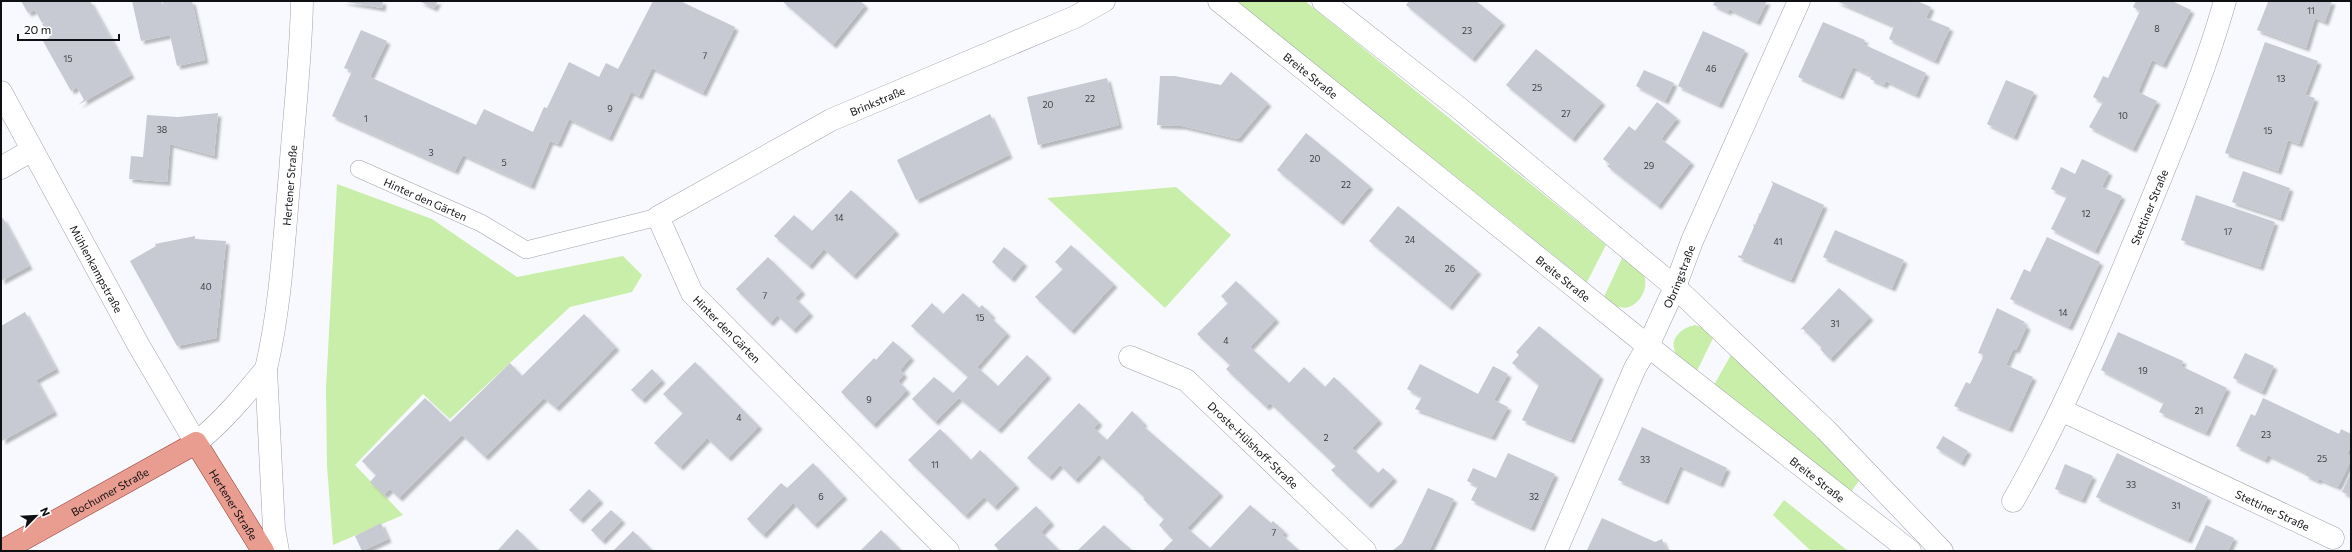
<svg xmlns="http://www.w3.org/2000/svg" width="2352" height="552" font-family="Commissioner,sans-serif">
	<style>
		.green { fill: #c9eea9 }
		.building { fill: #c7cad2; filter: url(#shadow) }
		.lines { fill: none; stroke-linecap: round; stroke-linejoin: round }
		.lane-casing { stroke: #a0a3ab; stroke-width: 18 }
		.street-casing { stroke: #a0a3ab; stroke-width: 23 }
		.secondary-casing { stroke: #a0a3ab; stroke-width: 23 }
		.primary-casing { stroke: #944034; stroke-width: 23 }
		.lane { stroke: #fff; stroke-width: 17 }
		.street { stroke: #fff; stroke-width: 22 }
		.secondary { stroke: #fff; stroke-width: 22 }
		.primary { stroke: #e99c90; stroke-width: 22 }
		.labels { text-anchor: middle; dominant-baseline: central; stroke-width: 3; stroke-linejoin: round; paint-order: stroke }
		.number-label { font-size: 9px; fill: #3d3e43 }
		.street-label { font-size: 11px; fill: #0f1013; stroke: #fff }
	</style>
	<defs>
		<filter id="shadow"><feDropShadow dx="3.5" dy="3.5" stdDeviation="1" flood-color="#0004"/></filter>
	</defs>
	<rect width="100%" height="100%" fill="#f7f9fe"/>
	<g class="green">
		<path d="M1241 1H1305L1606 245 1587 282 1239 3Z"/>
		<path d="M337 184 432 219 517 277 623 256 642 275 632 292 570 307 450 419 423 394 355 465 403 515 333 545 327 466 326 388Z"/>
		<path d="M1176 187 1231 235 1165 308 1047 198Z"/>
		<path d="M1623 256C1629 261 1637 265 1641 270 1654 286 1636 315 1616 306 1612 304 1608 300 1604 297Z"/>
		<path d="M1695 325 1704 328 1714 336 1697 371C1690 366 1682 362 1677 355 1667 340 1681 328 1695 325Z"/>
		<path d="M1732 353 1860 479 1849 495 1714 385Z"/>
		<path d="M1784 500 1848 551H1811L1773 515Z"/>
	</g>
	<g class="building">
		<path d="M21 1H90L131 75 78 105 84 100 77 87 71 91 43 41 50 37 42 24 56 16 42 23 35 10 28 13Z"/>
		<path d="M132 1H161L164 7 162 1H192L205 60 177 66 170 35 141 41Z"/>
		<path d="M341 1H383L382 8Z"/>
		<path d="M419 1H438L434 8Z"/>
		<path d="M653 1H680L735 27 703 93 652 68 639 96 631 92 609 138 569 119 558 144 550 141 531 186 463 155 455 171 332 116 352 71 344 68 361 30 387 41 370 77 476 125 484 109 533 132 544 107 547 108 569 62 599 77 606 63 618 69Z"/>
		<path d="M782 1H860L865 5 833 45Z"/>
		<path d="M1409 1H1476L1502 22 1472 59 1406 5Z"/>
		<path d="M1715 1H1767L1757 22 1729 9 1728 12 1713 5Z"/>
		<path d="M1836 1H1917L1931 7 1926 18 1950 28 1935 61 1889 39 1894 26Z"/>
		<path d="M2136 1H2172L2191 10 2163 65 2152 60 2138 92 2157 101 2133 149 2089 127 2103 102 2093 97 2103 76 2108 78 2140 11 2133 7Z"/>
		<path d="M2271 1H2332L2325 22 2315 18 2306 48 2257 30 2268 2Z"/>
		<path d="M1823 22 1865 40 1863 44 1926 73 1916 95 1886 81 1884 85 1870 79 1872 76 1853 67 1840 96 1798 77Z"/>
		<path d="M1703 31 1745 50 1719 105 1678 86Z"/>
		<path d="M2265 42 2318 61 2305 95 2315 98 2299 144 2288 140 2278 171 2225 153Z"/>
		<path d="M1536 49 1602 102 1572 139 1506 85Z"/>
		<path d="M1644 70 1674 83 1665 101 1636 86Z"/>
		<path d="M1231 72 1268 103 1238 139 1182 126 1157 125 1160 76H1175L1221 85Z"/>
		<path d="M1107 78 1119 125 1038 145 1027 97Z"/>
		<path d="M2006 80 2034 92 2014 137 1987 124Z"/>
		<path d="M1657 102 1677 118 1661 139 1691 162 1658 206 1607 166 1610 164 1603 159 1629 126 1635 131Z"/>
		<path d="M218 113 214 156 170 144 167 182 129 179 131 156 143 157 147 115 178 117Z"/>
		<path d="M990 114 1009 155 916 200 897 160Z"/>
		<path d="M1306 133 1370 186 1340 222 1277 170Z"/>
		<path d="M2082 159 2109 172 2102 187 2122 196 2095 251 2051 229 2067 196 2051 189 2061 167 2075 174Z"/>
		<path d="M2243 171 2290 188 2280 218 2232 202Z"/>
		<path d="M1771 181 1824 205 1791 280 1738 257 1739 255 1741 256 1754 227 1753 224 1755 225 1759 215 1758 213 1760 214 1773 184Z"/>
		<path d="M851 190 896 231 853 276 824 249 809 266 774 236 794 215 812 231Z"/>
		<path d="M2196 195 2275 222 2260 267 2181 240Z"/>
		<path d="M1398 206 1478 271 1449 307 1369 241Z"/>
		<path d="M3 218 29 266 1 281V219Z"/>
		<path d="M1835 230 1904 260 1892 288 1823 257Z"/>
		<path d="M195 236V239L226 241 216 338 177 346 130 261 156 246 155 244Z"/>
		<path d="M2047 237 2100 262 2069 327 2010 299 2024 269 2030 272Z"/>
		<path d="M1071 245 1114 284 1071 331 1035 297 1063 269 1055 262Z"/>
		<path d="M1004 247 1024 263 1011 279 992 262Z"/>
		<path d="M768 257 802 291 795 298 810 313 793 330 777 315 770 323 736 289Z"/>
		<path d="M1236 281 1276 319 1250 347 1289 383 1304 367 1325 387 1334 377 1379 420 1352 448 1378 473 1383 468 1394 478 1368 505 1331 470 1336 466 1270 403 1266 407 1228 371 1226 369 1230 365 1197 334 1228 303 1221 296Z"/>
		<path d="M1839 288 1870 317 1830 359 1820 349 1822 348 1803 329 1800 330Z"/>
		<path d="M963 293 979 308 982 305 992 315 990 317 1007 333 977 367 998 386 1027 355 1048 375 998 430 959 398 935 422 912 399 934 377 953 393 968 377 911 326 932 303 943 314Z"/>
		<path d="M1997 308 2025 322 2023 324 2027 326 2016 350 2013 349 2006 365 2033 377 2009 429 1954 406 1966 382 1970 384 1984 355 1978 353Z"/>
		<path d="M25 312 56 369 36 380 54 412 2 441 1 326Z"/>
		<path d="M584 314 616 347 556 408 544 398 485 457 462 435 399 498 390 489 384 495 370 482 376 475 362 461 425 398 450 422 510 363 522 376Z"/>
		<path d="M1539 326 1600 376 1571 440 1522 420 1539 385 1512 363 1519 355 1516 352Z"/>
		<path d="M2118 332 2183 361 2181 366 2227 388 2206 433 2159 412 2164 402 2101 370Z"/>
		<path d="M893 341 911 357 900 370 904 374 898 381 907 390 873 425 841 392 874 358 876 360Z"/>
		<path d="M2245 353 2274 366 2262 392 2233 378Z"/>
		<path d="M695 362 759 426 728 458 707 438 680 467 654 443 683 413 663 394Z"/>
		<path d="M1420 364 1478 394 1493 366 1508 374 1494 400 1508 407 1492 437 1415 409 1422 397 1407 389Z"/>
		<path d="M652 369 662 380 642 400 631 390Z"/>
		<path d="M2263 398 2339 434 2341 429 2351 434V445L2347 454 2351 457V460L2338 487 2319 479 2318 481 2305 475 2306 473 2268 455 2265 460 2236 446 2251 414 2255 416Z"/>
		<path d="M1079 403 1099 422 1094 428 1107 440 1132 411 1144 423 1142 425 1220 493 1187 528 1210 548 1250 505 1271 523 1273 521 1285 532 1282 535 1300 551H1162L1173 540 1159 525 1164 519 1143 499 1145 498 1099 455 1075 480 1060 465 1049 477 1027 458Z"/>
		<path d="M1642 427 1727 468 1720 484 1680 466 1665 501 1618 480Z"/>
		<path d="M940 429 971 460 980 450 1016 485 994 507 984 497 965 516 908 460Z"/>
		<path d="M1943 436 1968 451 1961 463 1936 448Z"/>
		<path d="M1508 453 1555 474 1531 528 1471 500 1478 486 1467 481 1473 468 1496 478Z"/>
		<path d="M2117 453 2208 497 2188 540 2096 497Z"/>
		<path d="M813 463 844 496 814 525 793 503 763 535 747 519 781 483 787 488Z"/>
		<path d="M2065 464 2093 476 2082 500 2055 489Z"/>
		<path d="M2351 472V496L2342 492Z"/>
		<path d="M1428 488 1454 499 1429 551H1392L1402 543Z"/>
		<path d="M589 489 600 500 580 520 569 510Z"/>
		<path d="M1036 506 1051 522 1041 532 1058 549 1056 551H1000L994 545Z"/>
		<path d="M611 510 622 520 602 541 591 530Z"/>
		<path d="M1602 518 1655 542 1662 539 1667 551H1588L1587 550Z"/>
		<path d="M381 523 388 539 362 551 355 536Z"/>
		<path d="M1104 525 1119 539 1133 551H1077Z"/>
		<path d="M2206 525 2234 538 2228 551H2194Z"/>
		<path d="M517 529 539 551H497Z"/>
		<path d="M881 530 902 551H860Z"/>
		<path d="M633 531 653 551H613Z"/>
	</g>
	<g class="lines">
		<g class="lane-casing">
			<g id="lane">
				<path id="s1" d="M359 169 481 223 526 250 658 217"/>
			</g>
		</g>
		<g class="street-casing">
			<g id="street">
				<path id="s2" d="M1 92 139 346 196 443"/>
				<path d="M1 168 32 150"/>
				<path id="s3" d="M1130 357 1186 380 1365 551"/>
				<path id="s4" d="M2061 410 2333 538"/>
				<path id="s5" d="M2013 501C2065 410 2105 313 2145 216 2174 145 2204 75 2225 1"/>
				<path id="s6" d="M948 551 692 293 658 217 831 120 1075 17 1104 1"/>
				<path id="s7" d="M1556 551 1635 368 1648 346 1675 287 1692 241 1799 1"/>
			</g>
		</g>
		<g class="secondary-casing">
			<g id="secondary">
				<path id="s8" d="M1219 1 1648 346 1910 551"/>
				<path d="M1323 1 1459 108 1675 287 1826 430 1942 551"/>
				<path d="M196 443C223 421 244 396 266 369"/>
				<path id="s9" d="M278 551 274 529 266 369C281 305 284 239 290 173 294 116 301 59 302 1"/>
			</g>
		</g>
		<g class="primary-casing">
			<g id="primary">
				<path id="s10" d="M2 551 196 443 263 551"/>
			</g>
		</g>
		<use href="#lane" class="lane"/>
		<use href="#street" class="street"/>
		<use href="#secondary" class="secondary"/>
		<use href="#primary" class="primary"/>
	</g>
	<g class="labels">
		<g class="number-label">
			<text x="2311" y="10">11</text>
			<text x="2157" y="28">8</text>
			<text x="1467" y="30">23</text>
			<text x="705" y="55">7</text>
			<text x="68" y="58">15</text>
			<text x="1711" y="68">46</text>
			<text x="2281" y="78">13</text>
			<text x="1537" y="87">25</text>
			<text x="1090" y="98">22</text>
			<text x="1048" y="104">20</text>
			<text x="610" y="108">9</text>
			<text x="1566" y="113">27</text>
			<text x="2123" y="115">10</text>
			<text x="366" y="118">1</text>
			<text x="162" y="129">38</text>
			<text x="2268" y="130">15</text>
			<text x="431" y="152">3</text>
			<text x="1315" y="158">20</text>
			<text x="504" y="162">5</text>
			<text x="1649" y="165">29</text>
			<text x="1346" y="184">22</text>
			<text x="2086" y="213">12</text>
			<text x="839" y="217">14</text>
			<text x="2228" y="231">17</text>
			<text x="1410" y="239">24</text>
			<text x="1778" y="241">41</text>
			<text x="1450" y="268">26</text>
			<text x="206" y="286">40</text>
			<text x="765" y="295">7</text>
			<text x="2063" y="312">14</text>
			<text x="980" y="317">15</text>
			<text x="1835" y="323">31</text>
			<text x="1226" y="340">4</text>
			<text x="2143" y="370">19</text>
			<text x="869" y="399">9</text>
			<text x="2199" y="410">21</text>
			<text x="739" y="417">4</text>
			<text x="2266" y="434">23</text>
			<text x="1326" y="437">2</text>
			<text x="2322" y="458">25</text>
			<text x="1645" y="459">33</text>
			<text x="935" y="464">11</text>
			<text x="2131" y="484">33</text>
			<text x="821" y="496">6</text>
			<text x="1534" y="496">32</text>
			<text x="2176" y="505">31</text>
			<text x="1274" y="532">7</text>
		</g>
		<g class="street-label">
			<text stroke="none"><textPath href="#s8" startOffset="118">Breite Straße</textPath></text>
			<text stroke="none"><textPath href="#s6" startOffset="695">Brinkstraße</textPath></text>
			<text stroke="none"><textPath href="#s9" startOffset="368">Hertener Straße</textPath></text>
			<text stroke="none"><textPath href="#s1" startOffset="73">Hinter den Gärten</textPath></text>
			<text stroke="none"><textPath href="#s5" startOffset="324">Stettiner Straße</textPath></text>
			<text stroke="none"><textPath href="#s2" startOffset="201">Mühlenkampstraße</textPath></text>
			<text stroke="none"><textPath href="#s7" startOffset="301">Obringstraße</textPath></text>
			<text stroke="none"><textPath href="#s8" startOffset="442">Breite Straße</textPath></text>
			<text transform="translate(727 329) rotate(45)">Hinter den Gärten</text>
			<text stroke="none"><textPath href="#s3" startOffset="154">Droste-Hülshoff-Straße</textPath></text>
			<text stroke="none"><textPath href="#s8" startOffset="766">Breite Straße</textPath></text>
			<text stroke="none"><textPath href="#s10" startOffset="123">Bochumer Straße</textPath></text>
			<text stroke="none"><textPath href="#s10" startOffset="294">Hertener Straße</textPath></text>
			<text stroke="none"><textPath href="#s4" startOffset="234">Stettiner Straße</textPath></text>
		</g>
	</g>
	<rect width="2352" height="552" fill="none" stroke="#0f1013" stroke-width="4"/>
	<g transform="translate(36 516) rotate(66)" stroke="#ffffff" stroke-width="3" paint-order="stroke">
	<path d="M0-3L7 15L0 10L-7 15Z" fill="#0f1013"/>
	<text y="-6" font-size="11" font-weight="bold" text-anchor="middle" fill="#0f1013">N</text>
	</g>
	<path d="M18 34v6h101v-6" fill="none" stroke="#0f1013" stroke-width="2"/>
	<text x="24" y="34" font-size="12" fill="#0f1013" stroke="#ffffff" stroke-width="3" paint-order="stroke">20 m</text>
</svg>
